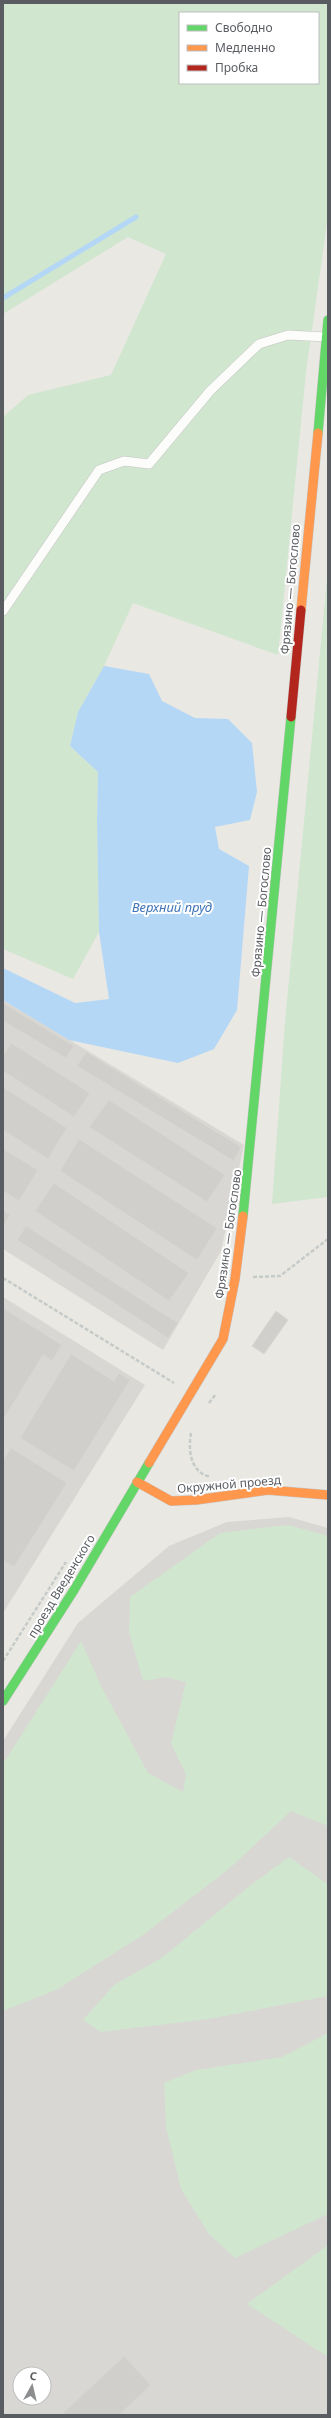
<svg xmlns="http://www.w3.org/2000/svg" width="331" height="2418" font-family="'Noto Sans',sans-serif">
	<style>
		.industrial { fill: #d9d7d3; fill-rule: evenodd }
		.green { fill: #d0e6cf; fill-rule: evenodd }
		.water { fill: #b4d7f6 }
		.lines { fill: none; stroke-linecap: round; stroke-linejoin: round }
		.stream { stroke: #b4d7f6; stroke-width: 5 }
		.building { fill: #d0cfcc; stroke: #d8d7d2 }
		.lane-casing { stroke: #c5c5c4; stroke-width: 10 }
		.fast-casing { stroke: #c6c6c5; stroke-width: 10 }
		.slow-casing { stroke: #c6c6c5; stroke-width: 10 }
		.jam-casing { stroke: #c6c6c5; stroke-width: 10 }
		.path { stroke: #c6cbc9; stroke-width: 2.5; stroke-dasharray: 4 2; stroke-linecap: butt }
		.lane { stroke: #fcfcfb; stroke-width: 9 }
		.fast { stroke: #63d668; stroke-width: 9 }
		.slow { stroke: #ff974d; stroke-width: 9 }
		.jam { stroke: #b3261e; stroke-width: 9 }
		.labels { text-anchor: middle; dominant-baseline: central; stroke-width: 4; stroke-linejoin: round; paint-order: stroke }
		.street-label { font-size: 12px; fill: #595c61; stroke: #fff }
		.water-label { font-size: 13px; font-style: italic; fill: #3f74b8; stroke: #fff }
	</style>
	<rect width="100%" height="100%" fill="#e9e8e3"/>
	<g class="industrial">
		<path d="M3 1000 244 1145 221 1251 163 1350 3 1249Z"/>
		<path d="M3 1297 145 1385 3 1613Z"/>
		<path d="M289 1517 328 1528V2415H3V1741L78 1623 169 1546 227 1522ZM20 2374H44V2398H20Z"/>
	</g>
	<g class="green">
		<path d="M3 3H328V216L306 372 278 655 133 603 104 666 78 712 70 746 98 772 97 821 99 932 73 979 3 949V417L28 395 111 375 166 254 128 237 3 314ZM180 13H318V83H180Z"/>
		<path d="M328 568V1197L272 1204 285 1022Z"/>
		<path d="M288 1525 328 1536V1826L291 1811 230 1868 143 1935 56 1990 3 2011V1764L81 1641 101 1686 148 1773 183 1792 186 1775 171 1743 186 1682 166 1677 143 1681 129 1632 130 1597 220 1533Z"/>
		<path d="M289 1857 328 1884V1996L209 2019 101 2032 83 2020 114 1985 163 1957 247 1888Z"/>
		<path d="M328 2033V2214L235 2258 209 2234 181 2189 166 2127 164 2083 196 2070 282 2057Z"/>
		<path d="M328 2245V2357L247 2304Z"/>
	</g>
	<path class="water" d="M104 666 149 674 162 701 195 718 228 719 252 743 257 792 250 820 215 827 219 849 249 866 237 1010 214 1049 178 1063 69 1040 3 1000V968L75 1003 109 999 99 932 97 821 98 772 70 746 78 712Z"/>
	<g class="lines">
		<path class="stream" d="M3 298 136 217"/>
	</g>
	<g class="building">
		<path d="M3 1003 74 1046 66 1058 3 1021Z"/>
		<path d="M11 1043 90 1093 74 1117 3 1071V1056Z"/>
		<path d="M86 1052 241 1147 234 1161 77 1066Z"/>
		<path d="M3 1087 67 1128 48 1159 3 1130Z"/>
		<path d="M109 1100 225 1175 207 1202 89 1127Z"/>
		<path d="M79 1139 217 1228 197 1260 60 1171Z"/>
		<path d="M3 1149 38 1170 19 1201 3 1191Z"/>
		<path d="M54 1183 189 1273 169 1301 35 1211Z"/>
		<path d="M3 1210 10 1215 3 1227Z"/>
		<path d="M26 1226 178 1323 168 1338 17 1240Z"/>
		<path d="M3 1308 62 1345 52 1361 43 1355 3 1420Z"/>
		<path d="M276 1311 288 1320 264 1354 252 1346Z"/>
		<path d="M71 1354 114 1381 119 1373 130 1380 74 1471 20 1438Z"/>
		<path d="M11 1448 67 1483 14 1567 3 1560V1460Z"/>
		<path d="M124 2356 151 2385 119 2415H61Z"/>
	</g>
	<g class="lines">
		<g class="lane-casing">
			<path id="lane" d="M3 611 99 470 124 461 149 464 210 391 259 344 288 335 326 337"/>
		</g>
		<g class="fast-casing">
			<g id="fast">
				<path d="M318 433 328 320"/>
				<path d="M243 1216 291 717"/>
				<path d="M3 1701 74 1590 149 1463"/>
			</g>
		</g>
		<g class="slow-casing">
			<g id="slow">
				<path d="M301 610 318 433"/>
				<path d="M149 1463 223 1339 235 1279 243 1216"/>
				<path d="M137 1482 171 1501 196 1500 268 1490 328 1495"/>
			</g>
		</g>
		<g class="jam-casing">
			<path id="jam" d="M291 717 301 610"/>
		</g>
		<g class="path">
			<path d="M253 1277 280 1276 328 1239"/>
			<path d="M3 1278 174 1383"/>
			<path d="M209 1403 215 1395"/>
			<path d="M191 1433C188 1450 190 1473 211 1477"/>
			<path d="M3 1661 66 1562"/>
		</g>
		<use href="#lane" class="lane"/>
		<use href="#fast" class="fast"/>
		<use href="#slow" class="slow"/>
		<use href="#jam" class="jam"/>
	</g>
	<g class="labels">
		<g class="street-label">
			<text transform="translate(290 589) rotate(-85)">Фрязино — Богослово</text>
			<text transform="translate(261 912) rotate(-85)">Фрязино — Богослово</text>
			<text transform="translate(228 1234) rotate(-82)">Фрязино — Богослово</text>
			<text transform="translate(229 1484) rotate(-5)">Окружной проезд</text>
			<text transform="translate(61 1586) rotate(-59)">проезд Введенского</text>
		</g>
		<g class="water-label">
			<text x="172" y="907">Верхний пруд</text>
		</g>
	</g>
	<rect width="331" height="2418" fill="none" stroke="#595c61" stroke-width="8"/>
	<rect x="179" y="12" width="140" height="72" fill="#ffffff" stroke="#bdbec0"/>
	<rect x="187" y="25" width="20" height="6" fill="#63d668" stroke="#bdbec0"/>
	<text x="215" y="32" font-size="12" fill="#595c61">Свободно</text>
	<rect x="187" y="45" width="20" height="6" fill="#ff974d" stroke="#bdbec0"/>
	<text x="215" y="52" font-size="12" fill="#595c61">Медленно</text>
	<rect x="187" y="65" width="20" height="6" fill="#b3261e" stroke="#bdbec0"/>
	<text x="215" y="72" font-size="12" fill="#595c61">Пробка</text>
	<g transform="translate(32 2386) rotate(8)"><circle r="19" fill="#ffffff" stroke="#bdbec0"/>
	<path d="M0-3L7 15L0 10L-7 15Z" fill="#8b8d8e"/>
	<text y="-6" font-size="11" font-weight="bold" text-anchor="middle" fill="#595c61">С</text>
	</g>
</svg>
